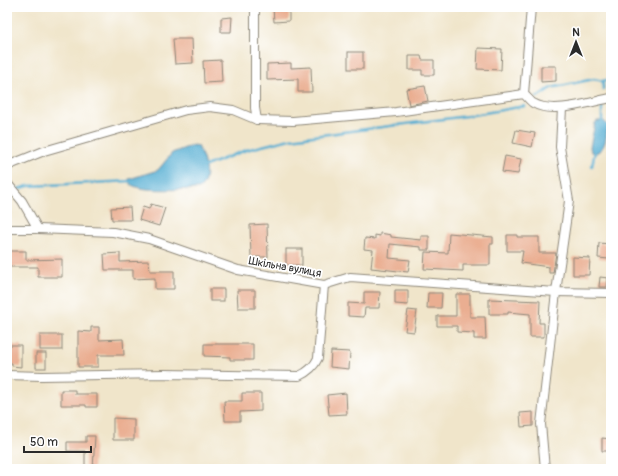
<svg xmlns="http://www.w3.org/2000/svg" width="618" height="476" font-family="Pangolin,sans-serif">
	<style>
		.water { fill: #56afd3; stroke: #406d7f }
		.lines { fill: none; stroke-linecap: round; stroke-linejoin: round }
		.stream { stroke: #56afd3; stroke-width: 2.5 }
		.building { fill: #eaae91 }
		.minor-casing { stroke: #8e887a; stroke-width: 10 }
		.minor { stroke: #fff; stroke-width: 8 }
		.labels { text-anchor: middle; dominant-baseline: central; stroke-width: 3.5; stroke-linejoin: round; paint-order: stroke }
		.street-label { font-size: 11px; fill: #2b2b2b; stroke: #fff }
	</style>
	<rect width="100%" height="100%" fill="#fff"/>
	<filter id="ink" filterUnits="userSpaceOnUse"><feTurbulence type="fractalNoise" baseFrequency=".025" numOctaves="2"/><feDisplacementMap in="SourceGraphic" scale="8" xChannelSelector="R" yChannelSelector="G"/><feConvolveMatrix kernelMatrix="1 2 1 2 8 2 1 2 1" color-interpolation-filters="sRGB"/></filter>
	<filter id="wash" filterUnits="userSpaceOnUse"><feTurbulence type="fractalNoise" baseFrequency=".012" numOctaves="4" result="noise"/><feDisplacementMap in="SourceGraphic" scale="16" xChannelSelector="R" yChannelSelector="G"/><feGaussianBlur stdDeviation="0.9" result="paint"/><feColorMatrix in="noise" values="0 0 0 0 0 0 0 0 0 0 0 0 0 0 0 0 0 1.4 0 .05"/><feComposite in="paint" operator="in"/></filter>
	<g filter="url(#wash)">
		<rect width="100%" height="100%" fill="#f0e5ca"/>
		<g class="water">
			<path d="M597 121H604L608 125C606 135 607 148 596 153L591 152 590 147 595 123Z"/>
			<path d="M193 145 198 146C203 157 212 180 199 189 184 189 146 192 134 186 130 185 129 182 129 179L158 170 172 153Z"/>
		</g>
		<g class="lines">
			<g class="stream">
				<path d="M603 89V81"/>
				<path d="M537 97 551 88 594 79 603 81 611 79"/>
				<path d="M602 122V106"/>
				<path d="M592 166 595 151"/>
				<path d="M203 167 246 150 290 139 467 116 525 106"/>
				<path d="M15 190 28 186 132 181"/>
			</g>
		</g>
		<g id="blocks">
			<g class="building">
				<path d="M273 7H289V21L274 22Z"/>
				<path d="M232 17 231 32H221V18Z"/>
				<path d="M173 39H192L193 63 175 64Z"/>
				<path d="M478 48 502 49 501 70 477 69Z"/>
				<rect x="348" y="52" width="15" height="17"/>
				<path d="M409 56H421L422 60H434V75H422V70H409Z"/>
				<path d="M221 60 222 82 204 83 203 61Z"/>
				<path d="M291 63V68L311 67 312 92H298V79L267 80V64Z"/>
				<path d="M541 66H556V81L541 82Z"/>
				<path d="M425 86 428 101 409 105 406 89Z"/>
				<path d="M516 130 535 133 532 147 513 143Z"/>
				<path d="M505 156 521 159 518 174 502 172Z"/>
				<path d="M151 204 165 208 159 226 139 220 143 207 149 209Z"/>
				<path d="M130 207 131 220H112L111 208Z"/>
				<path d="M267 224 268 257H251L250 225Z"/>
				<path d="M380 233 391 235V237L421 240V236H429V250H421V247L390 244 389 258 410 260 408 272 371 268 373 250 364 249 365 238 375 239V235L380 236Z"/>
				<path d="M449 233 493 237V244H490V265H463V271L424 269 425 252 448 253Z"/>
				<path d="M507 235H517V237H539V253H556L553 273H549V267L521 263 523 251H507Z"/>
				<path d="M599 243 610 244 609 259 598 258Z"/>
				<rect x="286" y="249" width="16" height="16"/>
				<path d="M7 251H26V260L62 259V277H38V267H7Z"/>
				<path d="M120 253V262L149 261 150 271H174V289H155V278L133 279V270H105L104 254Z"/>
				<path d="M573 257 590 258 589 275H573Z"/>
				<path d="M600 277 608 278 607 287H599Z"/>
				<rect x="210" y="289" width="14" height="12"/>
				<path d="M237 290H255V308H238Z"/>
				<path d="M395 290H408V305L395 304Z"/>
				<path d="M364 292H380L379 308H365L364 317 348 316V303L364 304Z"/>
				<path d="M428 293H442L441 308H427Z"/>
				<path d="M456 294H470V317H485L486 339H474V333L457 332V326H437V316H456Z"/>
				<path d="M489 299 540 301 539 323H544V337H530V314L508 312V314H489Z"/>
				<path d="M408 310 417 311 414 332 405 331Z"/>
				<path d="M91 327H99V340L123 339 124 355H98V367H78V331L91 332Z"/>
				<rect x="40" y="335" width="22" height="15"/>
				<path d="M204 344H253V360H230V357L204 356Z"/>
				<path d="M9 345H21V367L12 366V363H9Z"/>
				<path d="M331 351 350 352 349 369 330 367Z"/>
				<rect x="36" y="353" width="10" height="15"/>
				<path d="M61 390H75V394H97V407H86V405H61Z"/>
				<path d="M242 393H261V411L240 412V421H225L224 401H242Z"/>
				<path d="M346 393 347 414 329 415 327 395Z"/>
				<path d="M533 412V426L521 427 520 413Z"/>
				<path d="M113 418 134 419V440H113Z"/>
				<path d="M86 436H95L93 469H85V451H67V442H86Z"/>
				<path d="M602 438 611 439 610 451H602Z"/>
			</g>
		</g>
	</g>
	<g filter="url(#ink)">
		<use href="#blocks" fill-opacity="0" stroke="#8e887a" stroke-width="1"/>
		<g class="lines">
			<g class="minor-casing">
				<g id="minor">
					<path d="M255 7V108L257 120"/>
					<path d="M524 94 531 7"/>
					<path d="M7 166 44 151 186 110 210 107 233 110 257 120 293 121 396 112 524 94C527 97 530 101 533 103 553 115 590 102 611 98"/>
					<path d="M7 183 22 201 38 229"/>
					<path d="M7 229H38L113 232 149 239 238 270 324 285 350 277 556 292 611 293"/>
					<path d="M7 375 42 376 165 374 299 376C308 372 314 367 318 358L324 285"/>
					<path d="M545 469 541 424 556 292 569 201 560 147 562 108"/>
				</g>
			</g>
			<use href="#minor" class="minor"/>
		</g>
	</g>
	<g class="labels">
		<g class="street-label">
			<text transform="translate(285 267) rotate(10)">Шкільна вулиця</text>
		</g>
	</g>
	<rect width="618" height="476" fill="none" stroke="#fff" stroke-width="24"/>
	<g transform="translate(576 42)" stroke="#ffffff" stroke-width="3" paint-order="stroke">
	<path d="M0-3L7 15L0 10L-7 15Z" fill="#2b2b2b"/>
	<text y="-6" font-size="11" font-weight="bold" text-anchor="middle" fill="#2b2b2b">N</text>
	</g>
	<path d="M24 446v6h67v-6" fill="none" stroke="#2b2b2b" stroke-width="2"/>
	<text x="30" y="446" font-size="12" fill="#2b2b2b" stroke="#ffffff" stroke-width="3" paint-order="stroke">50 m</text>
</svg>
